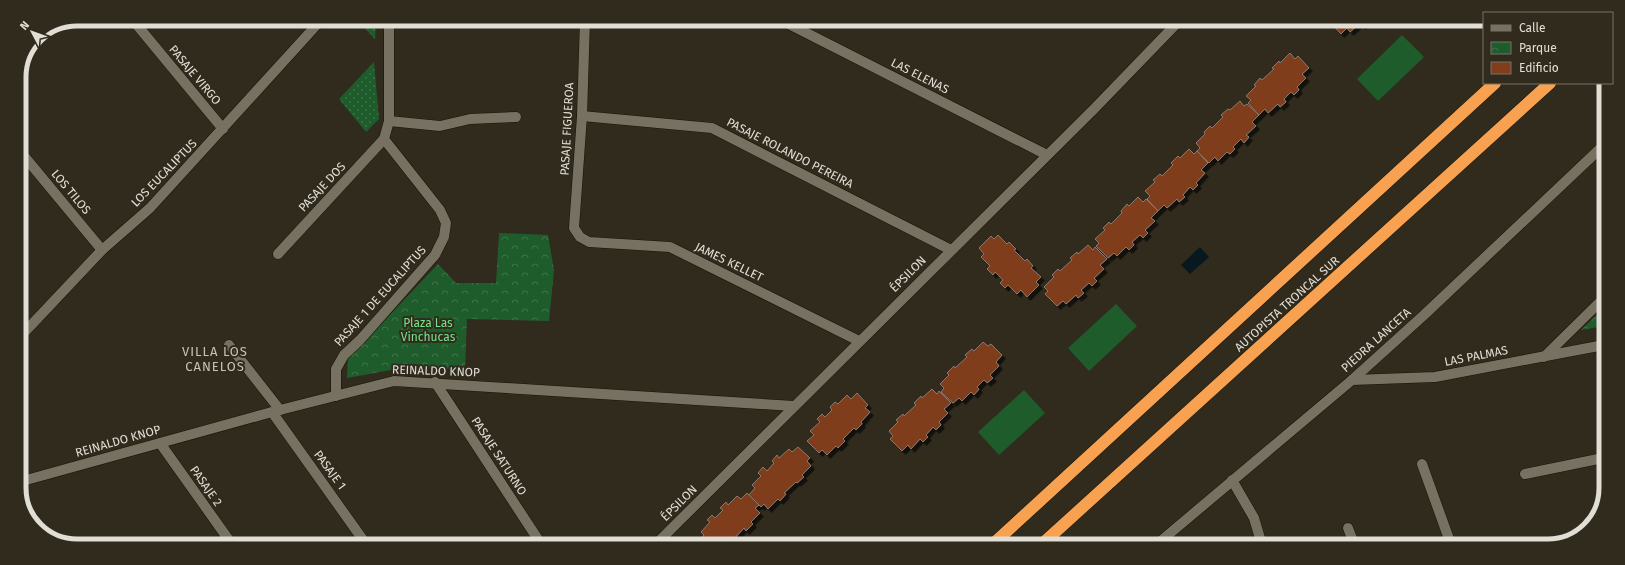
<svg xmlns="http://www.w3.org/2000/svg" width="1625" height="565" font-family="'Fira Sans',sans-serif">
	<style>
		.grass { fill: url(#grass-dots) }
		.park { fill: url(#park-crowns) }
		.garden { fill: #1f5c2c }
		.water { fill: #07191e }
		.building { fill: #803e1c; stroke: #8a7971; filter: url(#shadow) }
		.lines { fill: none; stroke-linecap: round; stroke-linejoin: round }
		.minor-casing { stroke: #181307; stroke-width: 11 }
		.highway-casing { stroke: #181307; stroke-width: 13 }
		.minor { stroke: #767161; stroke-width: 10 }
		.highway { stroke: #f8a151; stroke-width: 12 }
		.labels { text-anchor: middle; dominant-baseline: central; stroke-width: 4; stroke-linejoin: round; paint-order: stroke }
		.street-label { font-size: 12px; fill: #e1ded5; stroke: #302b1d }
		.park-label { font-size: 12px; fill: #78e38a; stroke: #302b1d }
		.neighbourhood-label { font-size: 13px; letter-spacing: 1px; fill: #c7c2b1; stroke: #302b1d }
		.rim { fill: none; stroke: #e1ded5; stroke-width: 5 }
	</style>
	<defs>
		<pattern id="grass-dots" width="8" height="8" patternUnits="userSpaceOnUse"><rect width="8" height="8" fill="#1f5c2c"/><path d="M2 2h.1M6 6h.1" fill="none" stroke="#3f734a" stroke-width="1.8" stroke-linecap="round"/></pattern>
		<pattern id="park-crowns" width="20" height="18" patternUnits="userSpaceOnUse"><rect width="20" height="18" fill="#1f5c2c"/><path d="M2 6a3 3 0 1 1 6 0M12 15a3 3 0 1 1 6 0" fill="none" stroke="#3f734a"/></pattern>
		<filter id="shadow"><feDropShadow dx="3.5" dy="3.5" stdDeviation="0" flood-color="#0009"/></filter>
	</defs>
	<rect width="100%" height="100%" fill="#302b1d"/>
	<g class="grass">
		<path d="M357 20H376L375 39Z"/>
		<path d="M374 62 379 119 366 132 339 99Z"/>
	</g>
	<g class="park">
		<path d="M499 233 548 235 554 270 549 321 467 319 465 369 402 368 347 378 348 359 438 264 456 283H496Z"/>
		<path d="M1604 308V326L1581 330Z"/>
	</g>
	<g class="garden">
		<path d="M1402 35 1424 57 1378 101 1357 79Z"/>
		<path d="M1116 304 1137 326 1089 371 1068 348Z"/>
		<path d="M1024 390 1045 413 999 455 978 432Z"/>
	</g>
	<path class="water" d="M1200 247 1209 257 1190 274 1181 265Z"/>
	<g class="building">
		<path d="M1330 22H1367L1362 26 1360 23 1350 32 1347 28 1341 34Z"/>
		<path d="M1290 53 1295 59 1298 56 1309 68 1302 74 1306 78 1297 87 1299 90 1294 95 1291 92 1284 99 1286 102 1280 107 1278 104 1268 113 1265 109 1259 115 1248 103 1251 100 1246 96 1256 86 1254 85 1260 78 1262 80 1274 69 1272 68 1279 61 1280 63Z"/>
		<path d="M1240 101 1244 106 1247 104 1259 115 1252 122 1256 126 1246 135 1249 137 1244 143 1241 139 1233 147 1235 149 1230 154 1227 152 1218 161 1215 157 1209 163 1197 151 1200 148 1196 143 1205 134 1204 132 1210 126 1212 128 1223 117 1221 115 1228 109 1230 110Z"/>
		<path d="M1189 149 1194 154 1197 151 1208 163 1201 170 1205 173 1196 183 1198 185 1193 190 1190 187 1183 195 1185 197 1179 202 1177 199 1167 208 1164 205 1158 211 1147 199 1150 196 1145 191 1155 182 1153 180 1160 174 1162 176 1173 165 1171 163 1178 156 1180 158Z"/>
		<path d="M1138 197 1143 202 1146 199 1158 211 1151 218 1155 221 1145 230 1148 233 1143 238 1140 235 1132 242 1134 245 1129 250 1126 247 1117 256 1114 253 1108 258 1096 246 1099 243 1095 239 1105 230 1103 228 1109 222 1111 224 1122 213 1121 211 1127 204 1129 206Z"/>
		<path d="M998 235 1007 244 1009 242 1016 249 1014 250 1025 261 1027 259 1033 266 1031 268 1041 277 1036 282 1039 285 1027 297 1021 290 1017 294 1008 285 1005 288 1000 283 1003 280 995 272 993 275 987 269 990 266 981 257 984 254 979 248 991 236 994 239Z"/>
		<path d="M1088 245 1093 250 1095 247 1107 259 1100 265 1104 269 1094 278 1097 281 1092 286 1089 283 1081 290 1084 293 1078 298 1076 295 1066 304 1063 301 1057 306 1045 294 1048 291 1044 287 1054 277 1052 275 1058 269 1060 271 1072 260 1070 258 1077 252 1078 254Z"/>
		<path d="M983 342 988 346 991 344 1002 355 996 362 999 366 990 375 993 378 987 383 984 380 977 387 979 389 974 395 971 392 962 401 959 398 953 403 941 392 944 388 940 384 949 375 947 373 954 366 955 368 967 357 965 355 972 349 974 351Z"/>
		<path d="M932 389 937 394 939 391 951 403 944 409 948 413 939 422 941 425 936 430 933 427 926 435 928 437 923 442 920 439 911 449 908 445 902 451 890 439 893 436 889 431 898 422 896 420 903 414 904 416 916 405 914 403 921 396 922 398Z"/>
		<path d="M857 393 868 405 865 408 870 412 861 422 862 424 856 430 854 428 843 439 845 441 838 448 836 446 827 455 822 450 819 453 807 441 814 435 810 431 820 422 817 419 822 414 825 417 832 410 830 407 835 402 838 404 847 395 851 399Z"/>
		<path d="M798 447 810 458 807 461 811 466 802 475 804 477 797 483 796 482 784 493 786 494 780 501 778 499 768 509 764 504 761 507 749 495 755 488 752 485 761 476 758 473 763 467 767 471 774 463 772 461 777 455 779 458 789 449 792 452Z"/>
		<path d="M747 493 759 505 755 508 760 513 751 522 753 524 746 531 744 528 733 540 735 542 733 544H700L698 542 704 535 701 532 710 522 707 520 712 515 715 518 723 510 720 508 726 502 728 505 737 496 741 499Z"/>
	</g>
	<g class="lines">
		<g class="minor-casing">
			<g id="minor">
				<path d="M132 19 223 129"/>
				<path d="M585 20 582 116 574 228 580 237 589 242 670 247 859 341"/>
				<path d="M781 20 1047 155"/>
				<path d="M582 116 712 128 951 250"/>
				<path d="M389 121 440 126 470 119 516 117"/>
				<path d="M19 150 102 250"/>
				<path d="M278 254 384 139"/>
				<path d="M19 338 102 250 150 208 322 19"/>
				<path d="M229 345 280 410"/>
				<path d="M1544 357 1604 298"/>
				<path d="M1352 380 1435 377 1604 345"/>
				<path d="M435 382 541 544"/>
				<path d="M336 396V369L344 355 360 340 435 255 444 237 446 223 440 210 384 139 389 121V20"/>
				<path d="M272 412 366 544"/>
				<path d="M160 443 231 543"/>
				<path d="M1422 464 1449 539V546"/>
				<path d="M1525 474 1603 458"/>
				<path d="M1232 480 1254 518 1262 545"/>
				<path d="M19 482 272 412 394 381 794 406"/>
				<path d="M1348 528 1355 546"/>
				<path d="M656 544 1094 109 1179 21"/>
				<path d="M1156 545 1352 380 1424 315 1605 144"/>
			</g>
		</g>
		<g class="highway-casing">
			<g id="highway">
				<path d="M992 545 1495 83"/>
				<path d="M1041 545 1550 83"/>
			</g>
		</g>
		<use href="#minor" class="minor"/>
		<use href="#highway" class="highway"/>
	</g>
	<g class="labels">
		<g class="street-label">
			<text transform="translate(195 75) rotate(50)">PASAJE VIRGO</text>
			<text transform="translate(920 76) rotate(27)">LAS ELENAS</text>
			<text transform="translate(567 129) rotate(-87)">PASAJE FIGUEROA</text>
			<text transform="translate(790 153) rotate(27)">PASAJE ROLANDO PEREIRA</text>
			<text transform="translate(164 173) rotate(-46)">LOS EUCALIPTUS</text>
			<text transform="translate(322 187) rotate(-47)">PASAJE DOS</text>
			<text transform="translate(71 192) rotate(50)">LOS TILOS</text>
			<text transform="translate(729 262) rotate(26)">JAMES KELLET</text>
			<text transform="translate(908 274) rotate(-45)">ÉPSILON</text>
			<text transform="translate(380 296) rotate(-48)">PASAJE 1 DE EUCALIPTUS</text>
			<text transform="translate(1287 304) rotate(-42)">AUTOPISTA TRONCAL SUR</text>
			<text transform="translate(1376 340) rotate(-42)">PIEDRA LANCETA</text>
			<text transform="translate(1476 356) rotate(-11)">LAS PALMAS</text>
			<text transform="translate(436 371) rotate(2)">REINALDO KNOP</text>
			<text transform="translate(118 441) rotate(-16)">REINALDO KNOP</text>
			<text transform="translate(499 456) rotate(57)">PASAJE SATURNO</text>
			<text transform="translate(330 470) rotate(54)">PASAJE 1</text>
			<text transform="translate(206 486) rotate(55)">PASAJE 2</text>
			<text transform="translate(679 503) rotate(-45)">ÉPSILON</text>
		</g>
		<g class="park-label">
			<text x="428" y="323">Plaza Las<tspan x="428" dy="14">Vinchucas</tspan></text>
		</g>
		<g class="neighbourhood-label">
			<text x="215" y="351">VILLA LOS<tspan x="215" dy="15">CANELOS</tspan></text>
		</g>
	</g>
	<path d="M0 0H1625V565H0ZM77 26H1548A51 51 0 0 1 1599 77V488A51 51 0 0 1 1548 539H77A51 51 0 0 1 26 488V77A51 51 0 0 1 77 26Z" fill="#302b1d" fill-rule="evenodd"/>
	<path class="rim" d="M77 26H1548A51 51 0 0 1 1599 77V488A51 51 0 0 1 1548 539H77A51 51 0 0 1 26 488V77A51 51 0 0 1 77 26Z"/>
	<rect x="1483" y="12" width="130" height="72" fill="#302b1d" stroke="#777367"/>
	<rect x="1491" y="25" width="20" height="6" fill="#767161" stroke="#777367"/>
	<text x="1519" y="32" font-size="12" fill="#e1ded5">Calle</text>
	<rect x="1491" y="42" width="20" height="12" fill="url(#park-crowns)" stroke="#777367"/>
	<text x="1519" y="52" font-size="12" fill="#e1ded5">Parque</text>
	<rect x="1491" y="62" width="20" height="12" fill="#803e1c" stroke="#777367"/>
	<text x="1519" y="72" font-size="12" fill="#e1ded5">Edificio</text>
	<g transform="translate(32 32) rotate(311)" stroke="#302b1d" stroke-width="3" paint-order="stroke">
	<path d="M0-3L7 15L0 10L-7 15Z" fill="#e1ded5"/>
	<text y="-6" font-size="11" font-weight="bold" text-anchor="middle" fill="#e1ded5">N</text>
	</g>
</svg>
